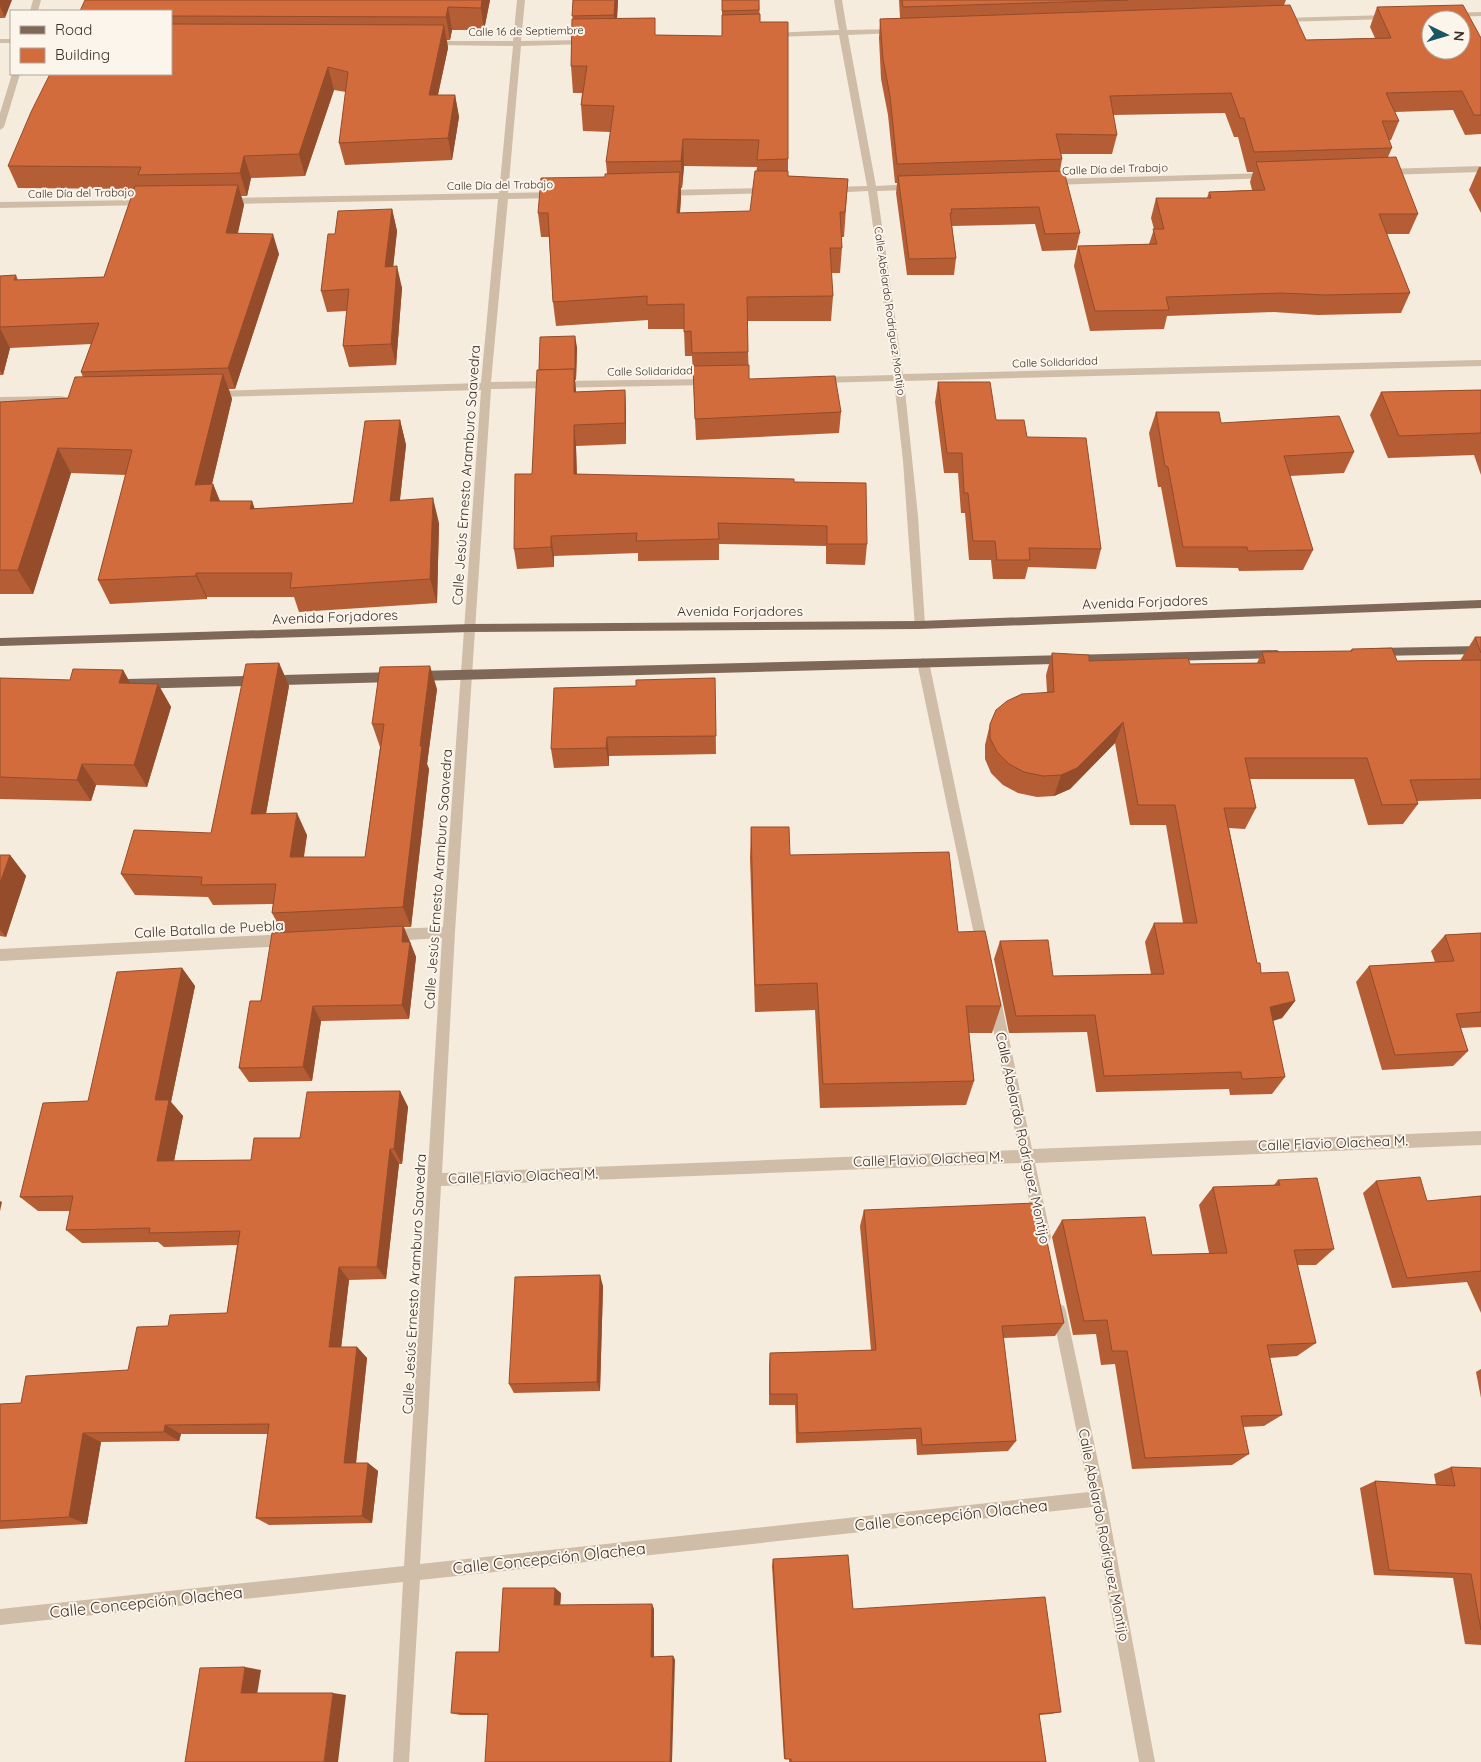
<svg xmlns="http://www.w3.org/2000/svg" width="1481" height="1762" font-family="Quicksand,sans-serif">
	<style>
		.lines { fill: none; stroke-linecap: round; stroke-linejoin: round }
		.minor { fill: #cfbda7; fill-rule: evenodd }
		.major { fill: #7f6858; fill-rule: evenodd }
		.wall { fill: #b55d34; fill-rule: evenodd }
		.shaded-wall { fill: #944c2b }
		.building { fill: #d36c3d; stroke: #944c2b; fill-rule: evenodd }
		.labels { text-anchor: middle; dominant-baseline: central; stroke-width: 4; stroke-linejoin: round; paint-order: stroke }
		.far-street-label { font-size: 11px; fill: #3b3029; stroke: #fcf5eb }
		.street-label { font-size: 14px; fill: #3b3029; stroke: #fcf5eb }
		.near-street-label { font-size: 16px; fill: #3b3029; stroke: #fcf5eb }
	</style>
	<rect width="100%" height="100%" fill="#f5ecde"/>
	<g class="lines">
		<g class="minor">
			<path d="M33 0H41L38 11H30Z"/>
			<path d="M517 0H525L521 41 586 40 590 42 586 44 521 46 508 193 556 192 561 195 556 198 508 199 491 382 709 379 714 382 709 385 491 389 455 932 442 1173 1019 1150 987 1000 989 996 994 994 999 996 1001 1000 1032 1149 1481 1131V1145L1035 1163 1051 1237 1049 1242 1044 1244 1039 1242 1037 1237 1021 1163 441 1186 420 1564 1089 1492 1052 1311 1054 1306 1059 1304 1064 1306 1066 1311 1106 1499 1155 1762H1139L1092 1507 420 1580 409 1762H393L403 1582 0 1625V1609L404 1566 442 938 391 941 386 939 385 935 386 931 391 929 443 927 481 390 214 397 209 394 214 391 481 383 498 199 226 204 221 201 226 198 499 193 513 46 431 45 427 43 431 41H513Z"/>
			<path d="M834 0H842L847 30 896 29 900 31 896 33 848 35 876 186 914 184 918 187 914 190 877 191 903 374 1481 360V366L904 381 918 516 925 625 919 629 915 628 903 461 894 381 819 383 814 380 819 377 894 375 868 191 831 193 827 190 831 187 867 186 839 35 771 37 767 35 771 33 839 30Z"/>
			<path d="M1481 12V16L1451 17 1447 15 1451 13Z"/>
			<path d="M1388 15 1392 17 1391 19 1281 22 1277 20 1281 18Z"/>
			<rect x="0" y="39" width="11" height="4"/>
			<path d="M12 74H20L4 127 0 130V113Z"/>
			<path d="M1481 166V172L1386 175 1382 172 1386 169Z"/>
			<path d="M1269 173 1272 174V178L1051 185 1047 182 1051 179Z"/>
			<path d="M769 188 772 189V193L664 196 659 193 664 190Z"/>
			<path d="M146 200 151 203 149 205 0 208V202Z"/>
			<path d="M61 396 65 397V401L0 403V397Z"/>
			<path d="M923 658 929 662 989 949 988 953 983 955 978 953 977 949 917 662Z"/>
			<path d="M287 934 292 936 293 940 292 944 287 946 0 961V949Z"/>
		</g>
		<g class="major">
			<path d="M1481 600V608L919 629 470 632 0 646V638L470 624 919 621Z"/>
			<path d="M1481 646V654L1377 656 1371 652 1377 648Z"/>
			<path d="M1277 650 1283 654 1277 658 417 681 411 676 417 671Z"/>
			<path d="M395 672 401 677 395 682 127 689 121 684 127 679Z"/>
		</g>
	</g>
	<g class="wall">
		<path d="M0 0 5 18H0Z"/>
		<path d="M85 0H490L484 30H452L450 40H447L448 48 438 95H455L459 117 452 160 345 165 339 143 346 92 334 90 305 176 251 178 247 196H241L244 205 238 233 279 254 235 389H229L232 399 212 484H213L220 501H252L254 509 353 503 400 420 406 445 400 500 439 523 437 603 299 612 294 597H207V599L110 604 98 580 126 475 71 473 33 594H0V402L68 398 83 377 81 372 91 344 10 348 3 375H0V276L16 275 18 280 104 277 134 189 18 188 8 166 171 74V11Z"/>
		<path d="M573 0H618L617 19 655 18V35L722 36V0H759L760 22 788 159V176L848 179 844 237H841L842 248 840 273H831L833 296 831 321H747L749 379 841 412 839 433 696 440 692 356H685L684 329H648V320L556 326 553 302 549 237H541L538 213 605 177 607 174 606 162 611 132 583 131 581 105 582 93H573L571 66ZM684 166 757 167 750 211 680 213 681 197V188H682Z"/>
		<path d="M899 0H1286L1284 5 1306 40 1375 38 1370 27 1377 7 1481 38V134L1465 135 1453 110 1395 112 1399 121 1391 140H1389L1392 148 1388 157 1418 214 1409 234H1386L1410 293 1401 313 1318 315 1274 312 1167 316 1164 329 1090 331 1074 266 1078 246 1149 244 1154 229 1151 218 1156 198H1207L1209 192 1252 190 1250 182 1253 172H1247L1238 137H1234L1225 113 1113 115 1117 135 1112 154H1061L1062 159 1060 171 1080 233 1076 250 1042 251 1035 224 952 226 956 258 954 275H907L896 193 897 183H895L888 115 881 79 879 38 880 19 900 18Z"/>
		<path d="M1479 167H1481V213L1469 190Z"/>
		<path d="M392 209 397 231 393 266 402 288 396 365 349 367 343 346 347 311 327 312 321 291 335 234Z"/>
		<path d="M577 347 576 380H575L576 392 625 390 626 412V444L576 446 577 474 794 482 867 544 865 565 826 564V546L719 544V560L638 561V553L554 556V567L517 569 514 549 532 474 539 370Z"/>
		<path d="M938 382 996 420 1027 437 1101 549 1096 569 1028 567 1025 579H993L991 560H969L965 513H961L958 473H944L935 402Z"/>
		<path d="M1481 390V475L1474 455 1388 458 1370 415 1381 392Z"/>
		<path d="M1156 412 1221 423 1354 452 1344 473 1290 476 1313 550 1303 570 1239 571 1238 568 1176 567 1161 487H1158L1149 433Z"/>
		<path d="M1475 637H1481V799L1417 801 1418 804 1403 824 1368 825 1354 779H1250L1256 808 1245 829 1229 828 1257 963 1261 973 1295 1001 1282 1018 1273 1021 1285 1077 1272 1094 1230 1095 1229 1089 1096 1092 1087 1032 1009 1033 994 959 1000 941 1053 976 1151 974 1145 942 1154 923H1183L1166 825H1130L1115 743 1070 789 1054 796 1037 797 1018 793 1003 785 991 773 985 759V745L990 724 1047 692 1046 675 1052 653 1089 661 1190 664 1257 663 1262 652 1350 651 1352 649 1397 661 1461 660V659Z"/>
		<path d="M279 663 289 686 266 814 307 835 304 857H365L380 747 372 724 437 689 427 764 429 769 411 927H404L416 957 409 1019 321 1021 312 1081 249 1082 239 1068 282 932 272 913 273 904 213 905 208 897 135 895 121 874 211 833Z"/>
		<path d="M123 670 130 683 158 684 171 707 147 787 96 785 91 801 0 799V678L70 680Z"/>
		<path d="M715 678 716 754 609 756V766L554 768 551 749 636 686Z"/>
		<path d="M751 827 790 855 958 932 1001 1006 992 1033H969L974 1081 966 1105 820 1108 815 1010 755 1012 750 858Z"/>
		<path d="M0 855H10L26 876 6 937 0 936Z"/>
		<path d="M1481 933V1027L1461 1028 1468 1051 1453 1066 1382 1070 1356 982 1369 966 1435 962 1431 951 1445 935Z"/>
		<path d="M182 968 195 986 171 1102 183 1116 174 1161 251 1160 400 1091 408 1107 402 1164H399L386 1279 349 1280 341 1347H357L367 1358 356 1463H368L378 1471 372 1523 269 1525 256 1518 268 1434H181L179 1441 101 1442 87 1524 0 1529V1404L21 1403 128 1370 168 1326 227 1313 237 1245 164 1247 158 1242 82 1243 66 1230 70 1211H38L20 1197Z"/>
		<path d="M1278 1180 1334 1249 1316 1265H1297L1316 1343 1297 1356 1270 1358 1282 1415 1264 1426 1243 1427 1249 1454 1232 1465 1132 1469 1115 1364 1101 1365 1096 1334 1073 1335 1052 1237 1062 1220 1152 1255 1209 1253 1199 1205 1213 1187 1274 1185Z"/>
		<path d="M1376 1181 1427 1201 1481 1196V1313L1467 1282 1392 1288 1363 1193Z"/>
		<path d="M864 1210 1039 1222 1064 1323 1055 1336 1003 1338 1016 1441 1008 1451 917 1455 916 1439 796 1443 795 1405H769V1365L770 1353 871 1350 860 1226Z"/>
		<path d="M603 1286 600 1391 514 1393 509 1384Z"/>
		<path d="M1481 1369V1398L1476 1372Z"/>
		<path d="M1451 1467 1481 1468V1645L1465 1644 1453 1578 1374 1575 1360 1488 1375 1481 1436 1485 1434 1474Z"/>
		<path d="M773 1559 853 1609 1061 1712 1051 1714 1039 1715 1046 1762H789V1759H784L772 1566Z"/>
		<path d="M561 1593 560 1605 654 1609V1657L673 1656 675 1660 488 1715H460L451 1713 499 1652Z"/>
	</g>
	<g class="shaded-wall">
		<path d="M0 0H12L5 18 0 6Z"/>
		<path d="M482 0H490L484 30 481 8Z"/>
		<path d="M615 0H618L616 36 614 15Z"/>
		<path d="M448 7 452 30 450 40 446 17Z"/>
		<path d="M444 25 448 48 433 117 429 95Z"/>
		<path d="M328 67 334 90 305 176 299 154Z"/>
		<path d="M455 95 459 117 452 160 448 138Z"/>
		<path d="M683 139 684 166 682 188 681 161Z"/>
		<path d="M244 156 251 178 247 196 240 173Z"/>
		<path d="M680 172 681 197 678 238 677 213Z"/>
		<path d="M238 185 244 205 233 253 226 233Z"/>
		<path d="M392 209 397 231 391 288 385 267Z"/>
		<path d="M273 234 279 254 235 389 228 368Z"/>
		<path d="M397 266 402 288 396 365 391 344Z"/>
		<path d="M0 328 10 348 3 375 0 370Z"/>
		<path d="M575 336 577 347 576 380 575 369Z"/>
		<path d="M574 369 576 391V413L574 392Z"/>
		<path d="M223 374 232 399 206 509 195 485Z"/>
		<path d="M625 390 626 412V444L625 423Z"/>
		<path d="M400 420 406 445 397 525 390 501Z"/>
		<path d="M574 425 576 446 577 495 574 474Z"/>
		<path d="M58 448 71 473 33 594 18 570Z"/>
		<path d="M213 484 223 509 210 501Z"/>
		<path d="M433 498 439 523 437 603 430 579Z"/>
		<path d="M252 501 261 526 250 509Z"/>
		<path d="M551 536 554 556V567L551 547Z"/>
		<path d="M196 573 207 597V599L196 576Z"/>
		<path d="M279 663 289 686 262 835 251 814Z"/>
		<path d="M430 666 437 689 427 764 429 769 411 927 403 907 420 746Z"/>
		<path d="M123 670 136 693 119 683Z"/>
		<path d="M158 684 171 707 147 787 134 765Z"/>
		<path d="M1123 722 1115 743 1070 789 1054 796 1061 775Z"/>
		<path d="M607 737 609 756V766L606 748Z"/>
		<path d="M82 764 96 785 91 801 77 780Z"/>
		<path d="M297 813 307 835 300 878 290 857Z"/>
		<path d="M10 855 26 876 6 937 0 930V883Z"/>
		<path d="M403 926 410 942H402Z"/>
		<path d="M410 942 416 957 409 1019 402 1005Z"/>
		<path d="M182 968 195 986 171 1102 183 1116 171 1176 157 1161 155 1100Z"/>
		<path d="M1295 1001 1282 1018 1258 1025 1270 1007Z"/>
		<path d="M313 1006 321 1021 312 1081 303 1067Z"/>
		<path d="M400 1091 408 1107 402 1164 394 1149Z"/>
		<path d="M390 1149 399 1164 386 1279 377 1267Z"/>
		<path d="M0 1201 2 1202 0 1211Z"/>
		<path d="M339 1267 349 1280 340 1358 329 1347Z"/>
		<path d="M600 1275 603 1286 600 1391 597 1382Z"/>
		<path d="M357 1347 367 1358 355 1472 344 1463Z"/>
		<path d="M165 1425 181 1434 179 1441 164 1432Z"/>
		<path d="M83 1433 101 1442 87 1524 69 1517Z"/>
		<path d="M368 1463 378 1471 372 1523 362 1516Z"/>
		<path d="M555 1588 561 1593 560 1609 554 1605Z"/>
		<path d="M652 1604 654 1609V1661L651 1657Z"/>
		<path d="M673 1656 675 1660 672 1762H670Z"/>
		<path d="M245 1667 261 1670 257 1695 241 1693Z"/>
		<path d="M333 1693 346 1695 338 1762H324Z"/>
	</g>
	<g class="building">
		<path d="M85 0H482L481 8 448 7 446 17 171 16V11H80Z"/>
		<path d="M573 0H615L614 15 572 16Z"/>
		<path d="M722 0H759V10L722 11Z"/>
		<path d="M902 0H1128L903 7Z"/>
		<path d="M1290 5 1306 40 1391 38 1377 7 1463 5 1481 38V115H1474L1462 91 1386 93 1399 121H1382L1392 148 1254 152 1244 118H1240L1231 93 1110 96 1117 135 1056 134 1062 159 897 164 890 96 883 59 880 19ZM1431 20H1461V50H1431Z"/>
		<path d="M760 14V22H788V159L757 160 759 140 683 139 681 161 606 162 614 106 581 105 587 66H571L572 19 655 18V35L722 36V15Z"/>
		<path d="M171 24 444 25 429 95H455L448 138 339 143 348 72 328 67 299 154 244 156 240 173 138 175 141 167 8 166 31 112 50 74H171Z"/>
		<path d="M1396 157 1418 214H1379L1410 293 1326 295 1281 293 1166 297 1169 310 1095 311 1078 246 1157 244 1153 229H1164L1156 198H1211L1209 192 1265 190 1256 162Z"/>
		<path d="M755 171H788V176L848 179 845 212H840L842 248H830L833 296 747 297 748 352 692 353 691 331 684 332V304L647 305V296L553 302 548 213H538L541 178 605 177V174L680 172 677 213 750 211Z"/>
		<path d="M1064 171 1080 233 1045 234 1039 207 951 209 952 213H950L956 258 909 259 898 176Z"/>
		<path d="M238 185 226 233 273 234 228 368 81 372 99 323 0 327V276L16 275 14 280 104 277 135 186Z"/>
		<path d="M392 209 385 267 397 266 391 344 343 346 349 289 321 291 328 234H335L338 211Z"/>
		<path d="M575 336V369L539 370 540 337Z"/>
		<path d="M749 365V379L835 376 841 412 695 419 693 366Z"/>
		<path d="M574 369V392L625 390V423L574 425V474L794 479V482L866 483 867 544H827V526L718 523 719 539 636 541 637 533 551 536V547L514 549 515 474H532L537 370Z"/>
		<path d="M223 374 195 485 213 484 210 501H252L250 509 353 503 365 421 400 420 390 501 433 498 430 579 290 588 292 573H196V576L98 580 132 450 58 448 18 570H0V402L68 398 75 377Z"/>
		<path d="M938 382H990L996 420H1024L1027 437 1086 438 1101 549 1029 548 1030 560H997L995 541H973L968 493H964L962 453H947Z"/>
		<path d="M1481 390V433L1399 436 1381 392Z"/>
		<path d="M1156 412H1219L1221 423 1339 416 1354 452 1284 456 1313 550 1248 551 1247 547H1183L1168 467 1165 466Z"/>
		<path d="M1475 637H1481V653Z"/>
		<path d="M1392 648 1397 661 1481 660V779L1410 780 1418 804 1382 805 1367 758H1245L1256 808H1224L1257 963H1260L1261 973 1288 972 1295 1001 1270 1007 1285 1077 1242 1079 1241 1072 1104 1076 1095 1015 1016 1016 1000 941 1048 940 1053 976 1164 974 1154 923H1197L1175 805H1138L1123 722 1077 768 1061 775 1043 776 1024 772 1009 764 997 752 990 738V724L996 710 1007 701 1022 694 1054 692 1052 653 1089 655V661L1188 658 1190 664 1265 663 1262 652 1352 651V649Z"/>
		<path d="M279 663 251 814 297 813 290 857H365L384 724H372L380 667 430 666 420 746H422L403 907 272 913 276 884 201 885 202 877 121 874 134 830 211 833 246 664Z"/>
		<path d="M73 669 123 670 119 683 158 684 134 765 82 764 77 780 0 777V678L70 680Z"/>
		<path d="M715 678 716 736 607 737 606 748 551 749 554 688 636 686V680Z"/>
		<path d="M751 827H789L790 855 949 852 958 932 985 931 1001 1006H966L974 1081 823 1084 817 983 755 985Z"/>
		<path d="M0 855H10L0 883Z"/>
		<path d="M403 926 402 942H410L402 1005 313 1006 303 1067 239 1068 250 1001H261L272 933Z"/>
		<path d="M1481 933V1012L1456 1014 1468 1051 1395 1055 1369 966 1454 961 1445 935Z"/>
		<path d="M182 968 155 1100H169L157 1161 251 1160 254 1138H300L307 1092 400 1091 394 1149H390L377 1267H339L329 1347H357L344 1463H368L362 1516 256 1518 269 1424 165 1425 164 1432 83 1433 69 1517 0 1521V1404L21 1403 26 1376 128 1370 137 1327 168 1326 170 1315 227 1313 240 1231 149 1233 150 1228 66 1230 73 1196 20 1197 43 1103 88 1101 117 972Z"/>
		<path d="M1420 1177 1427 1201 1481 1196V1271L1407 1278 1376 1181Z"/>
		<path d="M1317 1178 1334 1249 1294 1250 1316 1343 1267 1345 1282 1415 1241 1416 1249 1454 1145 1458 1127 1351H1112L1107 1320 1084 1321 1062 1220 1145 1217 1152 1255 1227 1253 1213 1187 1280 1185 1278 1180Z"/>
		<path d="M1036 1203 1039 1222H1043L1064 1323 1002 1326 1016 1441 922 1445 921 1428 798 1433 797 1394H770V1353L876 1350 864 1210Z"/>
		<path d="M600 1275 597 1382 509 1384 515 1277Z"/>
		<path d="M1451 1467 1481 1468V1630L1471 1574 1389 1570 1375 1481 1455 1486Z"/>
		<path d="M848 1555 853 1609 1045 1597 1061 1712 1039 1714 1046 1762H791V1759H785L773 1559Z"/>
		<path d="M503 1588H555L554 1605 652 1604 651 1657 673 1656 670 1762H485L488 1714 451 1713 456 1652H499Z"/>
		<path d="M245 1667 241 1693H333L324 1762H185L200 1668Z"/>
	</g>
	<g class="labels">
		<g class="far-street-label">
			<text transform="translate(526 31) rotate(-1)">Calle 16 de Septiembre</text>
			<text transform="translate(1115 169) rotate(-2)">Calle Día del Trabajo</text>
			<text transform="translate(500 185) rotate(-1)">Calle Día del Trabajo</text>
			<text transform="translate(81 193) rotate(-1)">Calle Día del Trabajo</text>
			<text transform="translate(890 311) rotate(82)">Calle Abelardo Rodríguez Montijo</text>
			<text transform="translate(1055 362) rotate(-2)">Calle Solidaridad</text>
			<text transform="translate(650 371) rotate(-1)">Calle Solidaridad</text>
		</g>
		<g class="street-label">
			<text transform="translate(466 475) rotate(-86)">Calle Jesús Ernesto Aramburo Saavedra</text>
			<text transform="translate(1145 602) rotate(-2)">Avenida Forjadores</text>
			<text x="740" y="611">Avenida Forjadores</text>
			<text transform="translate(335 617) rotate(-2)">Avenida Forjadores</text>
			<text transform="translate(438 879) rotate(-86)">Calle Jesús Ernesto Aramburo Saavedra</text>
			<text transform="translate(209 929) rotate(-3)">Calle Batalla de Puebla</text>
			<text transform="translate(1023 1138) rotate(78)">Calle Abelardo Rodríguez Montijo</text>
			<text transform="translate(1333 1143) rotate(-2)">Calle Flavio Olachea M.</text>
			<text transform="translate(928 1159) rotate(-2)">Calle Flavio Olachea M.</text>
			<text transform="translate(523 1176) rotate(-2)">Calle Flavio Olachea M.</text>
			<text transform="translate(414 1284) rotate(-87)">Calle Jesús Ernesto Aramburo Saavedra</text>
			<text transform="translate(1104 1535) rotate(79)">Calle Abelardo Rodríguez Montijo</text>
		</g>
		<g class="near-street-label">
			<text transform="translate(951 1515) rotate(-6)">Calle Concepción Olachea</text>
			<text transform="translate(549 1558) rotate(-6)">Calle Concepción Olachea</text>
			<text transform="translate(146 1602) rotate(-6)">Calle Concepción Olachea</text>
		</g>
	</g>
	<rect x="10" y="10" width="162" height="65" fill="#fcf5eb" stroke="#afa69d"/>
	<rect x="20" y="26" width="25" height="8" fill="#7f6858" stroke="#afa69d"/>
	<text x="55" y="35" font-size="15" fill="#3b3029">Road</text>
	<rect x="20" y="48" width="25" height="15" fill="#d36c3d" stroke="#afa69d"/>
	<text x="55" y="60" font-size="15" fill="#3b3029">Building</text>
	<g transform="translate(1446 35) rotate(95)"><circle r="24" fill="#fcf5eb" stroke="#afa69d"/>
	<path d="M0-4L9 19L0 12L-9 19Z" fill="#195862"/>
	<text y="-8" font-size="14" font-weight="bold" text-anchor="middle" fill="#3b3029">N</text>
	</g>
</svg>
